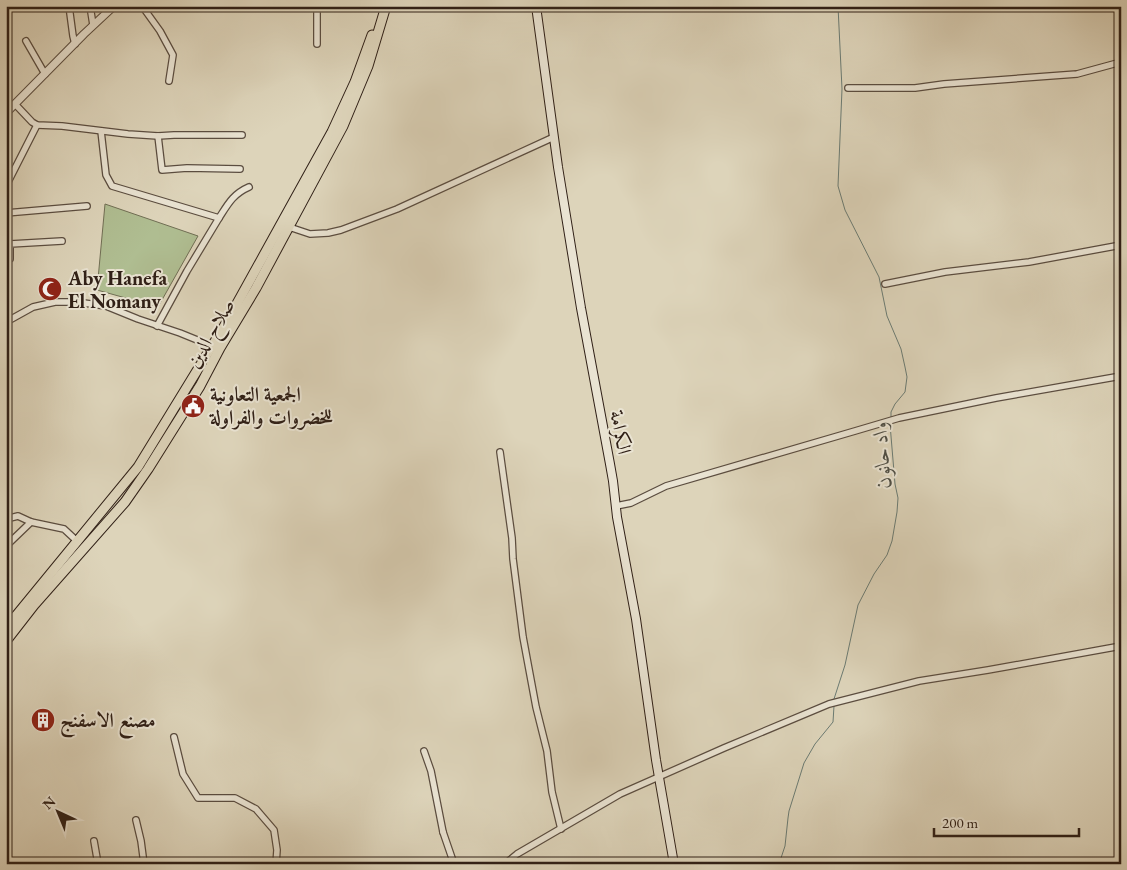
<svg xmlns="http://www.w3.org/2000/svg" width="1127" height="870" font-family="'EB Garamond',Amiri,serif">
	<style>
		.green { fill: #afbd91; stroke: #706e54 }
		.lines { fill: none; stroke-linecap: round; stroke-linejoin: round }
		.stream { stroke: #6b7b73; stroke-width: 1 }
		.minor-casing { stroke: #5b4d40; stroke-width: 8 }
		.tertiary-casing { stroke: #5b4d40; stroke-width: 9 }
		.secondary-casing { stroke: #302017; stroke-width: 10 }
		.trunk-casing { stroke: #302017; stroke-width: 11 }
		.minor { stroke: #e9e3d2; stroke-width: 5.5 }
		.tertiary { stroke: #e9e3d2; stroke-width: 7 }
		.secondary { stroke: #e9e3d2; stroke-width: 8 }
		.trunk { stroke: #ddd4ba; stroke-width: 9 }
		.labels { text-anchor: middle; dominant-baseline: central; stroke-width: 4; stroke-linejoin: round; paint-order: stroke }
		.poi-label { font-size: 20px; font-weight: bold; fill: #302017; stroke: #e9e3d2; text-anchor: start }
		.street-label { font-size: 20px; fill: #302017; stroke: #e9e3d2 }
		.water-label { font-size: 21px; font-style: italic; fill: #4e4e45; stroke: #e9e3d2 }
	</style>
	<rect width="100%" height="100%" fill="#ddd4ba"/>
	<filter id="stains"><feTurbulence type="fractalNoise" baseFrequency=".004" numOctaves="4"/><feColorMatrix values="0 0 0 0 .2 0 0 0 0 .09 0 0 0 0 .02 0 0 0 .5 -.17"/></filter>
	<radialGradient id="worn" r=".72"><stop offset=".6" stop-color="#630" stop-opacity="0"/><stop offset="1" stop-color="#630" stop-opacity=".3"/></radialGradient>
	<path class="green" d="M105 204 198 236 158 307 97 290Z"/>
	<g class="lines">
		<g class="stream">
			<path d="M838 6 842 89 838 186 845 210 879 277 887 316 901 349 905 367 907 377 905 392 895 404 891 412V417"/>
			<path d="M834 699 845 665 858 605 874 574 887 555 892 541 897 512 898 498 895 484 890 424"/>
			<path d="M779 864 785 846 788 818 789 811 804 763 815 744 833 722 834 706"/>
		</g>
		<g class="minor-casing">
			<g id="minor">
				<path d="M69 6 73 36 75 44"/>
				<path d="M90 6 93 25"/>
				<path d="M142 6 160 31 173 55 169 81"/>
				<path d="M317 6V44"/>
				<path d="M26 41 45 74"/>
				<path d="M848 88H915L944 84 1077 74 1121 62"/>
				<path d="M15 104 32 122 37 125 62 126 128 134 158 136 174 135H242"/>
				<path d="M101 131 106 175 112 186 219 218 187 271 157 326"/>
				<path d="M158 136 162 170 187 168 240 169"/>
				<path d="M6 186 37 125"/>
				<path d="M6 213 87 206"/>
				<path d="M219 218C228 204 233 194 249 187"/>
				<path d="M289 227 310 234 328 233 341 230 397 209 554 137"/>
				<path d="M6 260 10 259V244L62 241"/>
				<path d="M885 284 945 272 1029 262 1121 245"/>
				<path d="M6 322 33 307 55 302H76L106 306 138 319 180 333 212 346"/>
				<path d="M500 452 512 538 513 559 523 637 536 707 547 751 552 792 561 829"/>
				<path d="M616 506 631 503 666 486 855 431 899 418 996 398 1121 376"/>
				<path d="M6 519 18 516 31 522 64 529 78 542"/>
				<path d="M6 546 31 522"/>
				<path d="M174 737 183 774 198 798H235L256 809 274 830 277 850 276 864"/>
				<path d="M424 751 431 771 443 832"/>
				<path d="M136 820 141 841 144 864"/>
				<path d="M443 832 454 864"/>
				<path d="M94 841 98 864"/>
				<path d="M505 864 517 854 620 794 724 748 829 704 919 681 988 670 1121 646"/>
			</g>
		</g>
		<g class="tertiary-casing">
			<path id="tertiary" d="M6 113 84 34 114 6"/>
		</g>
		<g class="secondary-casing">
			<path id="secondary" d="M536 6 558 167 581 308 610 464 613 481 617 517 636 619 656 760 674 864"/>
		</g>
		<g class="trunk-casing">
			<g id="trunk">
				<path d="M6 628 138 467 228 320 332 132 355 82 372 35"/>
				<path d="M6 641 34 605 125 502 148 469 200 386 220 348 256 288 343 126 368 66 386 6"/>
			</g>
		</g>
		<use href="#minor" class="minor"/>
		<use href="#tertiary" class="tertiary"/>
		<use href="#secondary" class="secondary"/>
		<use href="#trunk" class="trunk"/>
	</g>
	<defs>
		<g id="mosque-disc" transform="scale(1.25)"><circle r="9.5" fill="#8f2418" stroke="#e9e3d2"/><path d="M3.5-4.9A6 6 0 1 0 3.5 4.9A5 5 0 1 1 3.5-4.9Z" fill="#fff"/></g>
		<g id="civic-disc" transform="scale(1.25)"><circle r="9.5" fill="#8f2418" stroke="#e9e3d2"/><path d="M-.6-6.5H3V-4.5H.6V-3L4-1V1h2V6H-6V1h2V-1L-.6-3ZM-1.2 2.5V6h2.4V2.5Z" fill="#fff"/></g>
		<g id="building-disc" transform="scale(1.25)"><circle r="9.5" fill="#8f2418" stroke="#e9e3d2"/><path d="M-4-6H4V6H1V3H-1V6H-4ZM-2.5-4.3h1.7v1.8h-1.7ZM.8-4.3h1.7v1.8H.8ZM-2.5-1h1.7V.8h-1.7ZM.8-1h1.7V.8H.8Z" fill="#fff"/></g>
	</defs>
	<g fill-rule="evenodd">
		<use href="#mosque-disc" x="50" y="289"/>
		<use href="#civic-disc" x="193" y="406"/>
		<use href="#building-disc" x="43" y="720"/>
	</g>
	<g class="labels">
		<g class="poi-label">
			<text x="68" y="278">Aby Hanefa<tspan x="68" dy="23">El Nomany</tspan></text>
			<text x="210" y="394">الجمعية التعاونية<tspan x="210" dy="23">للخضروات والفراولة</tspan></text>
			<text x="60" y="720">مصنع الاسفنج</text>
		</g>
		<g class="street-label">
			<text transform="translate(210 333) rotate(-60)">صلاح الدين</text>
			<text transform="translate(621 432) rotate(79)">الكرامة</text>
		</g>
		<g class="water-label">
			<text transform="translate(881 455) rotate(-94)">واد حانون</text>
		</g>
	</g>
	<rect width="1127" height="870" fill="none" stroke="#ddd4ba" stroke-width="25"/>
	<rect x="8" y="8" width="1112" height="855" fill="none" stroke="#302017" stroke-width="2.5"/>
	<rect x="12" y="12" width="1102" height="845" fill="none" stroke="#302017"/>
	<g transform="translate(58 812) rotate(316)" stroke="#e9e3d2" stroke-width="4" paint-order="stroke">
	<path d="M0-4L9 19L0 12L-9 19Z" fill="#302017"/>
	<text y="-8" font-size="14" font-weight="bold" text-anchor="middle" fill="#302017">N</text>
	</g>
	<path d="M934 828v8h145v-8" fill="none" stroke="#302017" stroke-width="2.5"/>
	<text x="942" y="828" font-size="15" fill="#302017" stroke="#e9e3d2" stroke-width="4" paint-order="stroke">200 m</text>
	<rect width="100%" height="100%" filter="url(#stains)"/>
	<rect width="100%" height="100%" fill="url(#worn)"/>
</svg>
